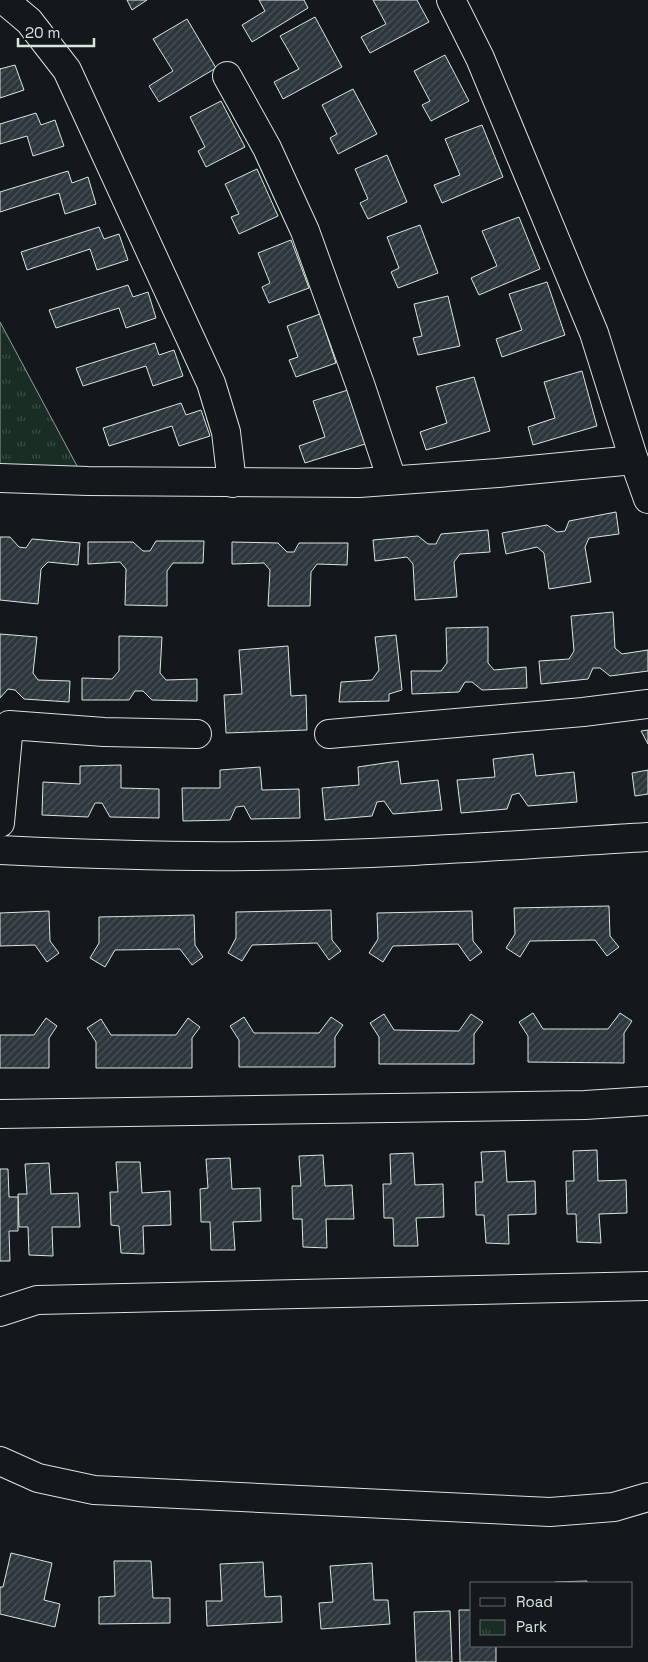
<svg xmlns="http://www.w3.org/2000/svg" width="648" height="1662" font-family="'Space Grotesk',sans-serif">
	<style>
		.park { fill: url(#park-tufts); stroke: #939e99 }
		.building { fill: url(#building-hatch); stroke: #d8e6dc }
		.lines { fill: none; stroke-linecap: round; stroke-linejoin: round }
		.minor-casing { stroke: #d8e6dc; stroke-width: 30 }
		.minor { stroke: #14181c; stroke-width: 28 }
	</style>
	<defs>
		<pattern id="park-tufts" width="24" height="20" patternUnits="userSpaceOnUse" patternTransform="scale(1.25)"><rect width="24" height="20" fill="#1a2d24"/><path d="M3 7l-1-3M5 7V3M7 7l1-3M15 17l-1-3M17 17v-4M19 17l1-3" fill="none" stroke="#3b4b43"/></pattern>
		<pattern id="building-hatch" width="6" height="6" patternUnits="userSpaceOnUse" patternTransform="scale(1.25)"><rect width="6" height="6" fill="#2c363c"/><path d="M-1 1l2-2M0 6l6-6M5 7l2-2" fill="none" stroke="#4a5358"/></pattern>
	</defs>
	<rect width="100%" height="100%" fill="#14181c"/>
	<path class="park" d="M0 322 84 479 0 472Z"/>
	<g class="building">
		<path d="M127 0H147L132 10Z"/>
		<path d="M259 0H304L308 8 252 42 242 25 265 11Z"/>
		<path d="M373 0H417L429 22 370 53 361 37 386 24Z"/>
		<path d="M315 17 342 67 283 99 274 82 299 69 280 36Z"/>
		<path d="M187 19 216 68 159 102 149 86 173 71 153 39Z"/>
		<path d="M445 55 469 101 431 121 422 105 430 101 414 71Z"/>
		<path d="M15 65 24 90 0 98V68V69Z"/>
		<path d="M353 89 377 134 338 154 330 138 337 134 322 105Z"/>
		<path d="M221 101 245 147 206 167 198 151 205 147 190 117Z"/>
		<path d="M36 113 41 125 55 120 64 146 33 156 27 136 0 144V124Z"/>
		<path d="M482 125 503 177 442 203 434 185 460 175 445 139Z"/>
		<path d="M387 155 407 202 368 219 360 203 368 199 355 169Z"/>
		<path d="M257 169 278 216 239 234 231 217 239 214 225 184Z"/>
		<path d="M68 171 72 183 88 177 96 204 65 214 59 193 0 212V192Z"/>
		<path d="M519 217 540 269 479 295 471 278 497 266 482 231Z"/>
		<path d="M420 225 438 273 398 288 391 272 399 268 387 237Z"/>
		<path d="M99 227 104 239 119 234 128 260 97 270 90 249 27 270 21 252Z"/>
		<path d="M291 240 309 288 269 303 262 287 270 283 258 253Z"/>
		<path d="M547 282 565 335 502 357 496 339 522 330 509 294Z"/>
		<path d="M128 285 133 297 148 292 156 318 126 328 119 308 56 328 49 310Z"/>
		<path d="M448 296 460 346 418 355 413 338 422 336 414 304Z"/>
		<path d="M320 314 336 363 296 377 289 360 298 357 287 326Z"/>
		<path d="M155 343 159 355 174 350 183 376 153 386 146 366 83 386 76 368Z"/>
		<path d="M582 371 597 426 533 445 528 427 555 418 544 382Z"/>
		<path d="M474 377 490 431 426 450 420 432 447 423 436 387Z"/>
		<path d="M351 389 368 443 305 463 299 446 325 437 313 401Z"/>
		<path d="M181 403 186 415 201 410 210 436 179 446 172 426 109 446 103 428Z"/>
		<path d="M616 512 619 534 589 538 585 547 591 582 549 589 544 553 537 547 506 554 502 533 547 525 557 532 565 531 569 521Z"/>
		<path d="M488 530 490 552 460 554 454 562 457 597 415 600 413 564 407 557 375 561 373 540 418 536 428 544H436L441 534Z"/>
		<path d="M0 537H10L19 547 26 548 32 539 80 543 78 565 48 562 41 569 38 604 0 600Z"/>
		<path d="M156 541H204L203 563H173L167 571V606L125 605 126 569 120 562 88 564V542H133L143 551H150Z"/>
		<path d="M232 542 278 543 287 552H294L299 543H348L347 565 317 564 311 572 310 606H268L270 570 264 563 232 564Z"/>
		<path d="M613 612 615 648 622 654 648 650V671L610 676 600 668H593L588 679 541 684 539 661 569 659 574 651 571 616Z"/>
		<path d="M488 627V663L494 670 526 667 527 688 482 690 472 682H465L459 692 412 694 411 671H441L447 663 446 628Z"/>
		<path d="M0 634 37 637 33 673 38 680 70 681 69 702 24 699 15 690 8 689 0 698Z"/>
		<path d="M396 635 402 690 389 694V701L339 702 341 682 372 680 379 670 375 637Z"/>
		<path d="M119 636 162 637 160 673 166 680 197 679V701L152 700 143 691H135L129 700H82V678L112 679 119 671Z"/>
		<path d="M288 646 291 696 306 695 307 730 226 733 224 695 242 694 239 650Z"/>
		<path d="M648 730V744L641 731Z"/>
		<path d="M533 754 536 776 574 772 577 802 528 806 519 793 512 795 507 809 461 813 457 780 495 777 493 759Z"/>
		<path d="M398 761 401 784 438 780 442 810 393 814 384 801 377 802 372 816 325 820 322 788 359 785 358 767Z"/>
		<path d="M121 765V788L159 789V818L110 817 102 803H95L88 817 42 815 43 782 80 784V766Z"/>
		<path d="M260 767 262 790 299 789 300 818 251 819 244 806 236 807 230 820 183 821 182 788H220V770Z"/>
		<path d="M648 770V794L635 796 632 773Z"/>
		<path d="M609 906 610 936 619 947 607 956 595 940 530 941 520 957 506 948 515 934 514 908Z"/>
		<path d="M331 910 332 940 341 951 329 960 317 943 252 945 242 961 228 953 236 938V912Z"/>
		<path d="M49 911 50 941 59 953 47 962 35 945 0 946V913Z"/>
		<path d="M472 911 473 941 482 952 470 961 458 944 393 946 383 962 369 953 378 939 377 913Z"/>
		<path d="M194 915 195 945 203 957 192 965 180 949 115 950 105 967 90 958 99 943V917Z"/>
		<path d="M533 1013 543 1029H608L620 1013 632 1021 624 1033V1063L528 1062V1036L519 1022Z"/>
		<path d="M384 1014 394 1030 459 1031 471 1014 483 1022 474 1034V1064H379V1037L370 1023Z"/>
		<path d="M244 1017 254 1033H319L331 1017 343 1025 335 1037V1067H239V1040L230 1026Z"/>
		<path d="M46 1018 57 1026 49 1038V1068H0V1035H34Z"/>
		<path d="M188 1018 200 1027 192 1038V1068H96V1042L87 1028 101 1019 111 1035H176Z"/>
		<path d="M597 1150 598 1181 626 1180 627 1213 599 1214 601 1243 577 1242 576 1214H567L566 1181H574L573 1151Z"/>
		<path d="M505 1151 507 1182 535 1181 536 1214 508 1215 509 1244 486 1243 484 1215H476L475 1182H483L481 1152Z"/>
		<path d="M413 1153 415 1185 443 1184 444 1217 416 1218 418 1246H394L393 1218H384L383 1184H391L390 1154Z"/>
		<path d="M323 1155 325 1186 352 1185 354 1219H326L327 1248 303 1247 302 1219H293L292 1186H301L299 1156Z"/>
		<path d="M230 1158 232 1189 260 1188 261 1221 233 1222 235 1250H211L210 1222H201L200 1189 208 1188 206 1159Z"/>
		<path d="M116 1162H140L142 1193 170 1191 171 1225 143 1226 144 1254 121 1253 119 1226 111 1225 110 1192H118Z"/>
		<path d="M49 1163 51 1194 78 1193 80 1227H52L53 1256 29 1255 28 1227H19L18 1194H27L25 1164Z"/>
		<path d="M0 1169H8L9 1197H18V1231H9L10 1261H0Z"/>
		<path d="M11 1553 52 1563 44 1600 60 1604 55 1627 0 1614V1587H3Z"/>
		<path d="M114 1561H151L153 1598H170V1623L99 1624V1597L115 1596Z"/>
		<path d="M263 1562 265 1597 281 1596 282 1622 207 1626 206 1601H222L220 1564Z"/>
		<path d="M372 1563 374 1600H388L390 1624 321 1629 319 1603 333 1602 330 1566Z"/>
		<path d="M587 1581V1583H555V1582Z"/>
		<path d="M459 1610H472V1646H496V1662H460Z"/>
		<path d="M450 1611 452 1662H416L414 1612Z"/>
	</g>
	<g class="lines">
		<g class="minor-casing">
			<g id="minor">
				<path d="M4 0 29 21 67 70 211 383 226 432 232 483"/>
				<path d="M451 0 480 58 594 333 634 460 648 499"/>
				<path d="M227 76 267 148 305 231 360 384 392 480"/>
				<path d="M0 478 88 481 359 483 498 473 634 460"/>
				<path d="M329 734 583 712 648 704"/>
				<path d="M0 823 9 725 104 732 197 734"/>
				<path d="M0 850C83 854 167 857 250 856 383 855 516 845 648 837"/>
				<path d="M0 1114 585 1105 648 1101"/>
				<path d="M0 1312 37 1300 648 1286"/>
				<path d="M0 1461 38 1478 94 1490 550 1512 614 1507 648 1497"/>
			</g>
		</g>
		<use href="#minor" class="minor"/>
	</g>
	<rect x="470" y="1582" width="162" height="65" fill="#14181c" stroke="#626a69"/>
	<rect x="480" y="1598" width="25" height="8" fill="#14181c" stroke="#626a69"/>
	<text x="516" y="1607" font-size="15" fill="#d8e6dc">Road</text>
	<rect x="480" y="1620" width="25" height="15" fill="url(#park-tufts)" stroke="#626a69"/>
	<text x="516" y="1632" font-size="15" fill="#d8e6dc">Park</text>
	<path d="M18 38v8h76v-8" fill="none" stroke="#d8e6dc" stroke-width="2.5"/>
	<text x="25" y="38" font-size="15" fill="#d8e6dc" stroke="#14181c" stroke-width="4" paint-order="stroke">20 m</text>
</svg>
